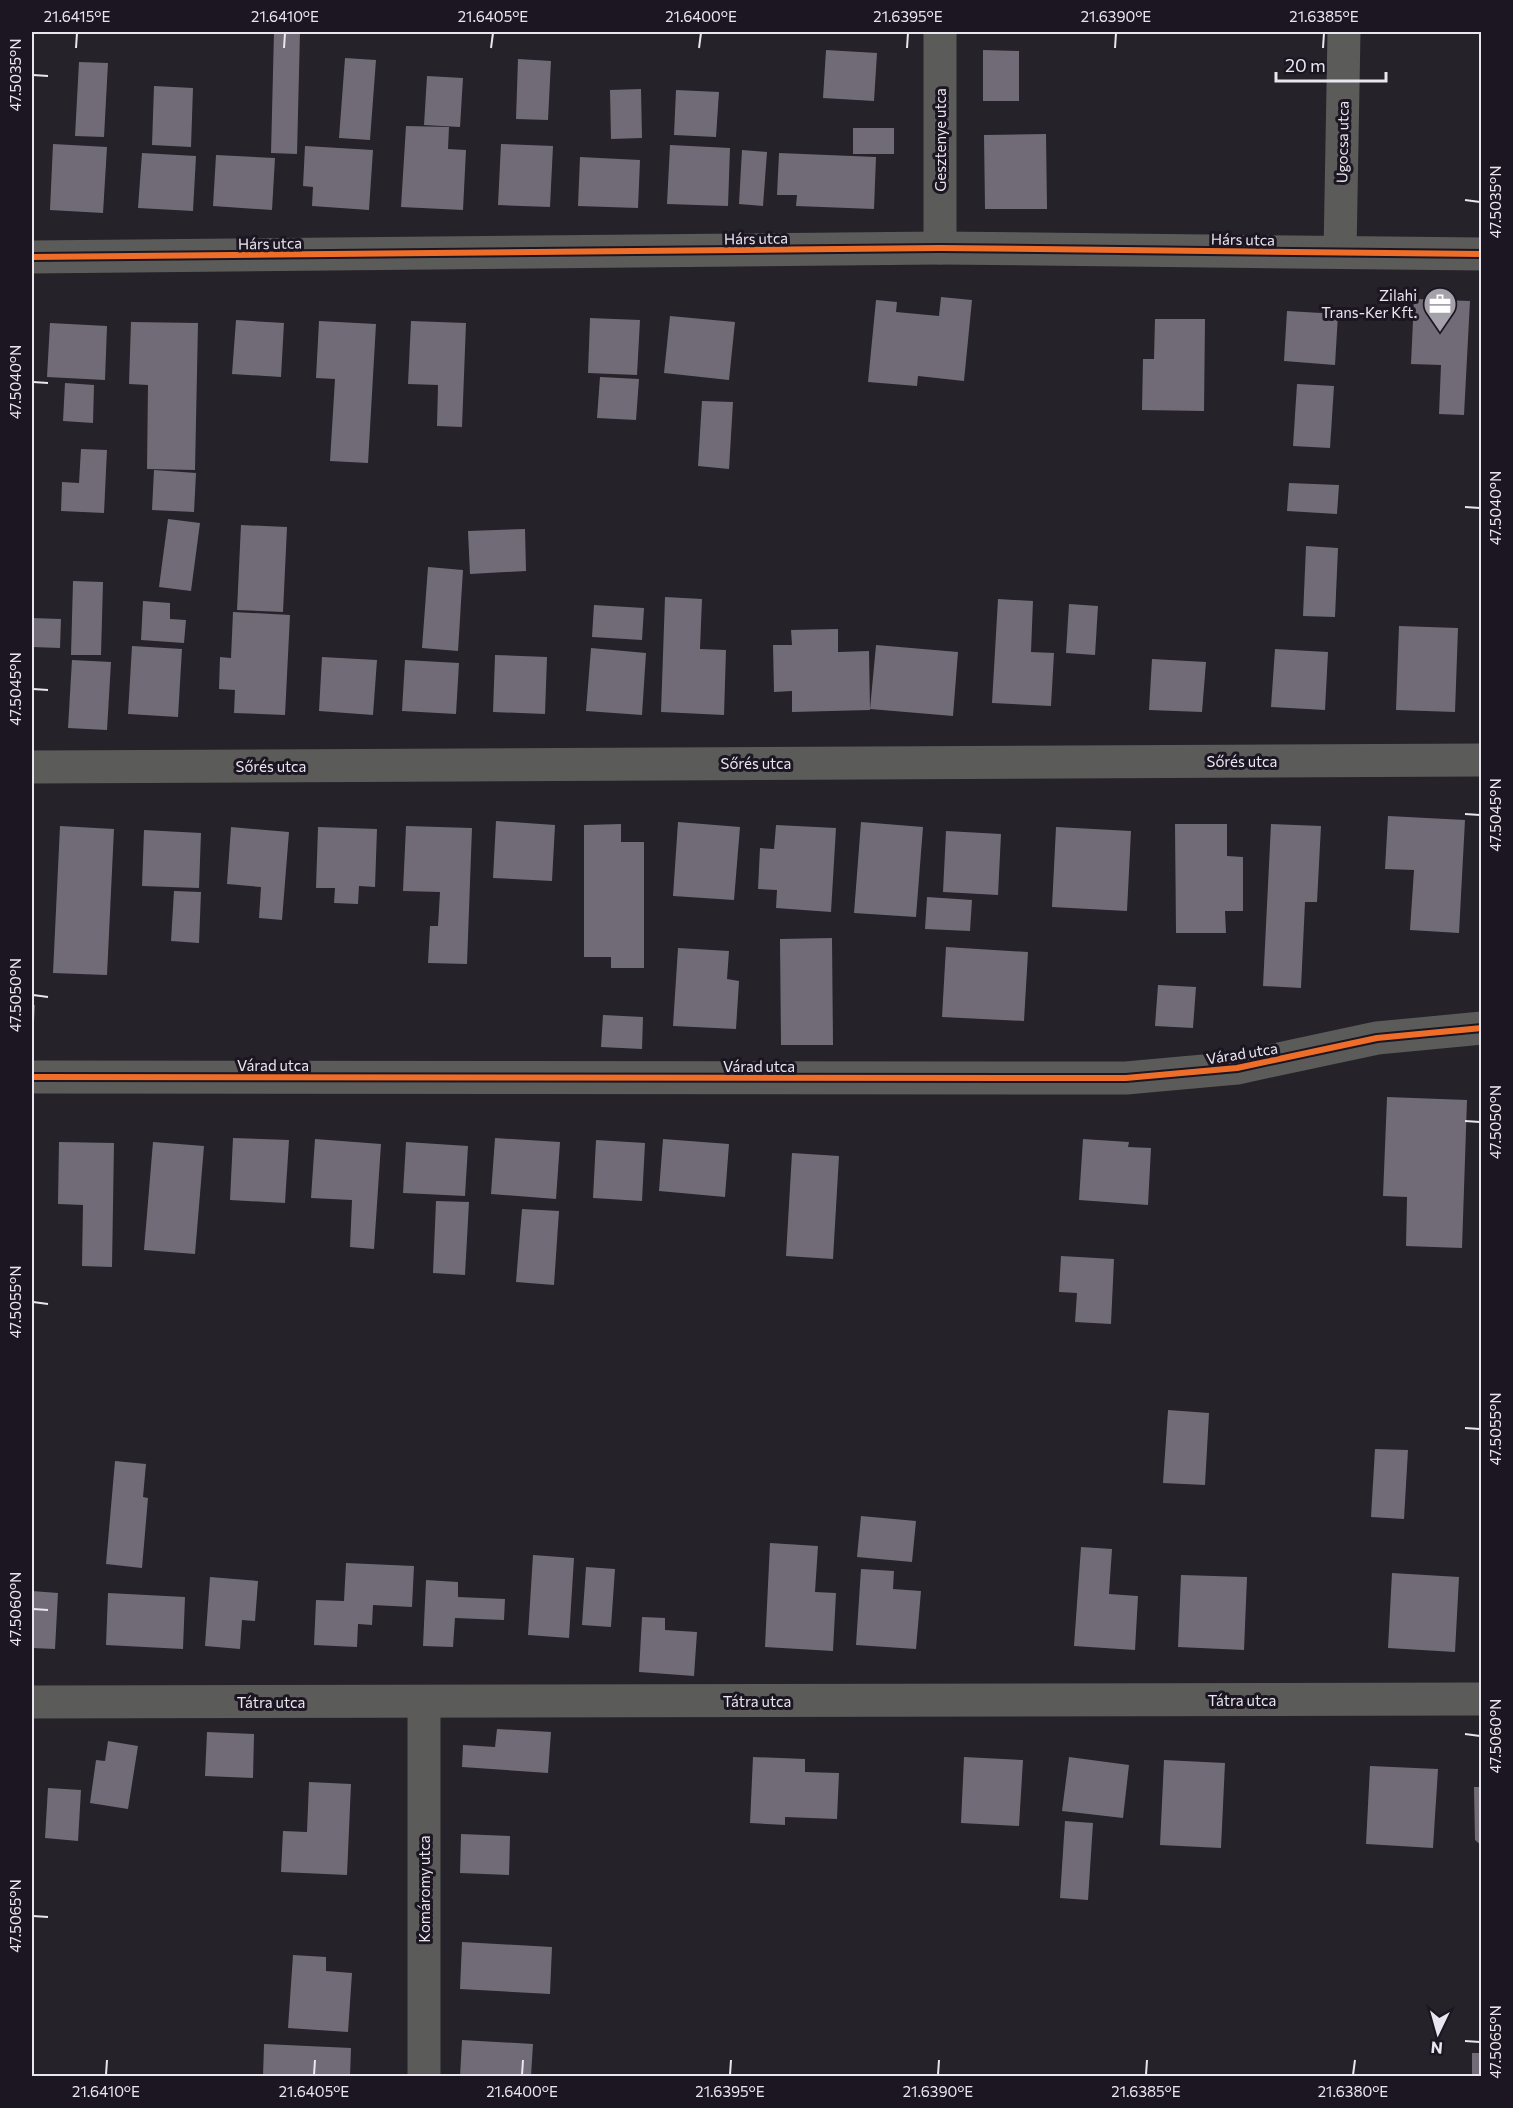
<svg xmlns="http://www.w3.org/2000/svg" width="1513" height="2108" font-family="Commissioner,sans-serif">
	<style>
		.building { fill: #716b77 }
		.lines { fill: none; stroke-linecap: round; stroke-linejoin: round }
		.street { stroke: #5b5b59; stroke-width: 33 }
		.cycleway-casing { stroke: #1c1622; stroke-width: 10 }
		.cycleway { stroke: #ee6e29; stroke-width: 6 }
		.ticks { fill: none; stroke: #eae6ef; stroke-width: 2 }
		.labels { text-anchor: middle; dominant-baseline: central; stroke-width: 6; stroke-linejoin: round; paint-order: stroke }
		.street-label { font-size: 15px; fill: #eae6ef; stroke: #1c1622 }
		.poi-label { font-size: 15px; fill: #eae6ef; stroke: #1c1622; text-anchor: end }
		.neatline { fill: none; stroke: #eae6ef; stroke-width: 2 }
		.ticks-label { font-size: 15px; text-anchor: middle; fill: #eae6ef }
	</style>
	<rect width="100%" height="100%" fill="#252229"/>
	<g class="building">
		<path d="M274 32H300L297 154 271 153Z"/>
		<path d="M826 50 877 53 874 101 823 98Z"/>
		<path d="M983 50 1019 51V101H983Z"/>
		<path d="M345 58 376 60 370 140 339 138Z"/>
		<path d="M518 59 551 61 548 120 516 119Z"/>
		<path d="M79 62 108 63 104 137 75 136Z"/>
		<path d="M427 76 463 78 460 127 424 125Z"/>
		<path d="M154 86 193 88 191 147 152 145Z"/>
		<path d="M641 89 642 138 611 139 610 90Z"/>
		<path d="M676 90 719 92 716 137 674 135Z"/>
		<path d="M406 126 449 127 448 149 466 150 463 210 401 207Z"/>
		<rect x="853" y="128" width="41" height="26"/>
		<path d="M1046 134 1047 209H985L984 135Z"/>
		<path d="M53 144 107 147 103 213 50 210Z"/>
		<path d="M501 144 553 146 550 207 498 205Z"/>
		<path d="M670 145 730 148 728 206 667 204Z"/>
		<path d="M305 146 373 150 369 210 312 206 313 187 303 186Z"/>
		<path d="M742 150 767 152 763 206 739 204Z"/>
		<path d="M142 153 196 156 193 211 138 208Z"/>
		<path d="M779 153 876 157 874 209 796 206 797 195H777Z"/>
		<path d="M216 155 275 158 272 210 213 206Z"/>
		<path d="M580 157 640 160 638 208 578 206Z"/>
		<path d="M941 297 972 300 964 381 918 376 917 386 868 382 876 300 897 302 896 312 939 316Z"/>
		<path d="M1414 299 1470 301 1464 415 1439 414 1441 365 1411 364Z"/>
		<path d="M1287 311 1338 314 1335 365 1284 361Z"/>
		<path d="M670 316 735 322 729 380 664 373Z"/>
		<path d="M590 318 640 320 637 375 588 373Z"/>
		<path d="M1155 319H1205L1204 411 1142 410 1143 359H1154Z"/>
		<path d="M236 320 284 323 281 377 232 374Z"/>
		<path d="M319 321 376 324 368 463 330 461 335 379 316 378Z"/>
		<path d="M411 321 466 323 462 427 437 426 438 385 408 384Z"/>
		<path d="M131 322 198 323 195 470 147 469 148 385 129 384Z"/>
		<path d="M50 323 107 326 105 380 47 377Z"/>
		<path d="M600 377 639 379 636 420 597 418Z"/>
		<path d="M65 383 94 385 93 423 63 421Z"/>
		<path d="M1297 384 1334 386 1330 448 1293 446Z"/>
		<path d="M702 401 733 402 729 469 698 466Z"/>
		<path d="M81 449 107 450 104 513 61 511 62 482 79 483Z"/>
		<path d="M154 470 196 473 194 512 152 510Z"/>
		<path d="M1289 483 1339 485 1337 514 1287 511Z"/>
		<path d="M168 519 200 523 191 591 159 587Z"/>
		<path d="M241 525 287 527 283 612 237 610Z"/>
		<path d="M525 529 526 571 470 574 468 531Z"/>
		<path d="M1306 546 1338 548 1335 617 1303 616Z"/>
		<path d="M428 567 463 570 458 651 422 648Z"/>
		<path d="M73 581 103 582 101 655H71Z"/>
		<path d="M665 597 702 599 700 649 726 650 724 715 661 712Z"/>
		<path d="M998 599 1033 601 1031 652 1054 653 1051 706 992 703Z"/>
		<path d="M143 601 170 603V619L186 620 184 643 141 640Z"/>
		<path d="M1069 604 1098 606 1095 655 1066 653Z"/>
		<path d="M594 605 644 608 642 640 592 637Z"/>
		<path d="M233 612 290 615 285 715 234 713 235 690 219 689 220 657 231 658Z"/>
		<path d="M32 618 61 619 60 648 32 647Z"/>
		<path d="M1399 626 1458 628 1455 712 1396 710Z"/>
		<path d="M838 629V652L869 651 870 710 792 712V691L774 692 773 645H792L791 630Z"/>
		<path d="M876 645 958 652 953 716 870 709Z"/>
		<path d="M132 646 182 649 178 717 128 714Z"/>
		<path d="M591 648 646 653 642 715 586 711Z"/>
		<path d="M1275 649 1328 652 1325 710 1271 707Z"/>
		<path d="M495 655 547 657 545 714 493 712Z"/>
		<path d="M322 657 377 660 373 715 319 711Z"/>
		<path d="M1152 659 1206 662 1202 712 1149 710Z"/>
		<path d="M72 660 111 662 107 730 68 728Z"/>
		<path d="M405 660 459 663 456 714 402 711Z"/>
		<path d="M1388 816 1465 820 1459 933 1410 930 1414 870 1385 869Z"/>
		<path d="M496 821 555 825 552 881 493 878Z"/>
		<path d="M678 822 740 827 734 900 673 896Z"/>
		<path d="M861 822 923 827 916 917 854 913Z"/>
		<path d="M621 824V842H644V968H611V957H584V825Z"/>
		<path d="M1175 824H1227V856L1243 857V911H1225L1226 933H1176Z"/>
		<path d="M1271 824 1321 826 1317 902H1305L1301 988 1263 986Z"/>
		<path d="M776 825 836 828 831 912 776 908 777 890 758 889 760 848 774 849Z"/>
		<path d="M60 826 114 829 107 975 53 973Z"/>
		<path d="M406 826 472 828 467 964 428 963 430 926H438L440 892 403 891Z"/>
		<path d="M231 827 289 832 282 920 259 918 261 887 227 884Z"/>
		<path d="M318 827 377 829 375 887 359 886 358 904 334 903 335 888H316Z"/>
		<path d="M1056 827 1131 831 1127 911 1052 907Z"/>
		<path d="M144 830 201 833 199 888 142 886Z"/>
		<path d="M946 831 1001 834 998 895 943 892Z"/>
		<path d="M174 891 201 892 199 943 171 941Z"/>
		<path d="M927 897 972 900 970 931 925 929Z"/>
		<path d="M832 938 833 1045H781L780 939Z"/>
		<path d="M946 947 1028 952 1024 1021 942 1017Z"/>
		<path d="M678 948 729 951 727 979 739 981 736 1029 673 1026Z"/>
		<path d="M1158 985 1196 987 1193 1028 1155 1026Z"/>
		<path d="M32 1005H35L33 1039H32Z"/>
		<path d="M603 1015 643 1017 642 1049 601 1047Z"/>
		<path d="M1387 1097 1467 1100 1462 1248 1406 1246 1407 1197 1383 1196Z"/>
		<path d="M233 1138 289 1140 285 1203 230 1200Z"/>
		<path d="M495 1138 560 1142 556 1199 491 1194Z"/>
		<path d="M315 1139 381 1144 374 1249 350 1247 352 1200 311 1198Z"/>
		<path d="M663 1139 729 1144 725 1197 659 1191Z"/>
		<path d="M1083 1139 1129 1142 1128 1147 1151 1148 1148 1205 1079 1200Z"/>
		<path d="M596 1140 645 1143 642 1201 593 1198Z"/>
		<path d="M59 1142 114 1143 112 1267 82 1266 83 1205 58 1204Z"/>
		<path d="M153 1142 204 1146 195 1254 144 1250Z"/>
		<path d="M406 1142 468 1146 465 1196 403 1193Z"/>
		<path d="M792 1153 839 1156 833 1259 786 1256Z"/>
		<path d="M436 1201 469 1202 465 1275 433 1273Z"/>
		<path d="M522 1209 559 1211 554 1285 516 1282Z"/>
		<path d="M1061 1256 1114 1259 1111 1324 1075 1322 1077 1293 1059 1292Z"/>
		<path d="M1168 1410 1209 1413 1205 1485 1163 1483Z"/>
		<path d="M1375 1449 1408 1450 1404 1519 1371 1517Z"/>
		<path d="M115 1461 146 1464 143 1497 148 1498 142 1568 106 1564Z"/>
		<path d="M861 1516 916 1521 912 1562 857 1557Z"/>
		<path d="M770 1543 818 1546 815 1592 836 1593 833 1651 765 1647Z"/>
		<path d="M1081 1547 1112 1549 1109 1594 1138 1596 1135 1650 1074 1646Z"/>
		<path d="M533 1555 574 1558 569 1638 528 1635Z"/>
		<path d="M346 1563 414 1566 412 1607 373 1605 372 1625 358 1624 357 1647 314 1645 316 1600 344 1601Z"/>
		<path d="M586 1567 615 1569 611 1627 582 1625Z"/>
		<path d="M861 1569 894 1571 893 1589 921 1591 916 1649 856 1645Z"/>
		<path d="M1392 1573 1459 1577 1455 1652 1388 1648Z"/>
		<path d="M1181 1575 1247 1577 1244 1650 1178 1647Z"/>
		<path d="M210 1577 258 1581 255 1621 242 1620 240 1649 205 1646Z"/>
		<path d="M426 1580 458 1582V1597L505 1599 504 1620 455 1618 453 1647 423 1646Z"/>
		<path d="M32 1591 58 1593 55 1649 32 1648Z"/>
		<path d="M108 1593 185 1597 183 1649 106 1645Z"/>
		<path d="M642 1617 665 1618V1630L697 1632 694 1676 639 1672Z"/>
		<path d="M497 1729 551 1732 548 1773 462 1767 463 1745 495 1747Z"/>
		<path d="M207 1732 254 1734 253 1778 205 1776Z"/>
		<path d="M108 1741 138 1746 128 1809 90 1803 96 1760 105 1761Z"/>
		<path d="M753 1757 805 1759V1772L839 1773 837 1819 785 1817V1825L750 1823Z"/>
		<path d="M964 1757 1023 1760 1019 1826 961 1823Z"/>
		<path d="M1069 1757 1129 1765 1123 1818 1062 1811Z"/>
		<path d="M1164 1760 1225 1763 1221 1848 1160 1845Z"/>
		<path d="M1370 1766 1438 1769 1433 1848 1366 1844Z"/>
		<path d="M309 1782 351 1784 347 1875 281 1872 283 1831 307 1832Z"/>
		<path d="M1474 1787H1482V1846L1475 1840Z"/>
		<path d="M48 1788 81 1790 78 1841 45 1838Z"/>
		<path d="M1065 1821 1093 1823 1088 1900 1060 1898Z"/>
		<path d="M461 1834 510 1836 509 1875 460 1873Z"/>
		<path d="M462 1942 552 1947 550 1994 460 1989Z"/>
		<path d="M293 1955 326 1957V1971L352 1973 348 2032 288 2028Z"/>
		<path d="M462 2040 533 2044 531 2076H460Z"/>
		<path d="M264 2044 351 2048 350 2076H263Z"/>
		<rect x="1472" y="2053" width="10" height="23"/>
	</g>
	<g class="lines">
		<g class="street">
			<path d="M940 32V248"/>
			<path d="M1340 252 1344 32"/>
			<path d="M32 257 940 248 1482 254"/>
			<path d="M32 767 1482 760"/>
			<path d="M32 1077 1126 1078 1237 1068 1377 1038 1482 1028"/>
			<path d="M32 1702 1482 1699"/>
			<path d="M424 2076V1702"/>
		</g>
		<g class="cycleway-casing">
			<g id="cycleway">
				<path d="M32 257 940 248 1482 254"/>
				<path d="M32 1077 1126 1078 1237 1068 1377 1038 1482 1028"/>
			</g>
		</g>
		<use href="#cycleway" class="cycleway"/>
	</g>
	<path class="ticks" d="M76 48 77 33M284 48 285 33M491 48 493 33M699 48 701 33M907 48 908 33M1115 48 1116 33M1323 48 1324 33M33 75 48 76M1465 200 1480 202M33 382 48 383M1465 507 1480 508M33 689 48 690M1465 814 1480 815M33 995 48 997M1465 1121 1480 1122M33 1302 48 1304M1465 1428 1480 1429M33 1609 48 1610M1465 1734 1480 1736M33 1916 48 1917M1465 2041 1480 2042M106 2075 107 2060M314 2075 315 2060M522 2075 523 2060M730 2075 731 2060M938 2075 939 2060M1146 2075 1147 2060M1353 2075 1355 2060"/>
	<defs>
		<g id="office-pin" transform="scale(1.725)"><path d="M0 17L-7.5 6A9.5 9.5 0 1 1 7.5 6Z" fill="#a5a1aa" stroke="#1c1622"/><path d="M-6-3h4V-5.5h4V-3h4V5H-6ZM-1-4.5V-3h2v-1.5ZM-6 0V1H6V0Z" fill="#fff"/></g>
	</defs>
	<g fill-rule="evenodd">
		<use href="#office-pin" x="1440" y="304"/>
	</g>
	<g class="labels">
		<g class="street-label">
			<text transform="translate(940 140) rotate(-90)">Gesztenye utca</text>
			<text transform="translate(1342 142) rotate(-89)">Ugocsa utca</text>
			<text transform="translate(756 238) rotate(-1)">Hárs utca</text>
			<text transform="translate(1243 239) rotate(1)">Hárs utca</text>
			<text transform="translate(270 243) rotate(-1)">Hárs utca</text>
			<text x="1242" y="761">Sőrés utca</text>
			<text x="756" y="763">Sőrés utca</text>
			<text x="271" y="766">Sőrés utca</text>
			<text transform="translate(1242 1053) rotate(-9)">Várad utca</text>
			<text x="273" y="1065">Várad utca</text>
			<text x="759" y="1066">Várad utca</text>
			<text x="1242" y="1700">Tátra utca</text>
			<text x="757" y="1701">Tátra utca</text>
			<text x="271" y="1702">Tátra utca</text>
			<text transform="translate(424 1889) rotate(-90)">Komáromy utca</text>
		</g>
		<g class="poi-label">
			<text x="1417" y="295">Zilahi<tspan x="1417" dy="17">Trans-Ker Kft.</tspan></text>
		</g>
	</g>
	<rect width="1513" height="2108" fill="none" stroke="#1c1622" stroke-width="66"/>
	<g transform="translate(1438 2033) rotate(185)" stroke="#1c1622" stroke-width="4.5" paint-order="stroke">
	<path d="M0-4.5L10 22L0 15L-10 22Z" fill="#eae6ef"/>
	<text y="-9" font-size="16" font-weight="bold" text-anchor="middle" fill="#eae6ef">N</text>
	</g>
	<path d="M1276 72v9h110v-9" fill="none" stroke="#eae6ef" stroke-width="3"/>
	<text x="1285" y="72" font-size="18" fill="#eae6ef" stroke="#1c1622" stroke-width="4.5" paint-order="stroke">20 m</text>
	<rect x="33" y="33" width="1447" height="2042" class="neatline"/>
	<g class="ticks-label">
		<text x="77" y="22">21.6415°E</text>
		<text x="285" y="22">21.6410°E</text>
		<text x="493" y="22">21.6405°E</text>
		<text x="701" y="22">21.6400°E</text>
		<text x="908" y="22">21.6395°E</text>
		<text x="1116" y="22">21.6390°E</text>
		<text x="1324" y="22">21.6385°E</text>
		<text transform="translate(16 75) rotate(-90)" y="5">47.5035°N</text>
		<text transform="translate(1496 202) rotate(-90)" y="5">47.5035°N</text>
		<text transform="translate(16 382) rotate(-90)" y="5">47.5040°N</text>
		<text transform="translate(1496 508) rotate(-90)" y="5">47.5040°N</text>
		<text transform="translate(16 689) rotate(-90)" y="5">47.5045°N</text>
		<text transform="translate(1496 815) rotate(-90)" y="5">47.5045°N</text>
		<text transform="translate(16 995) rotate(-90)" y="5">47.5050°N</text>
		<text transform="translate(1496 1122) rotate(-90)" y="5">47.5050°N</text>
		<text transform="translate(16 1302) rotate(-90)" y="5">47.5055°N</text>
		<text transform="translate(1496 1429) rotate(-90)" y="5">47.5055°N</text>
		<text transform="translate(16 1609) rotate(-90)" y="5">47.5060°N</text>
		<text transform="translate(1496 1736) rotate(-90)" y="5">47.5060°N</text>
		<text transform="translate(16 1916) rotate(-90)" y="5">47.5065°N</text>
		<text transform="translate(1496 2042) rotate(-90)" y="5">47.5065°N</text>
		<text x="106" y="2097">21.6410°E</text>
		<text x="314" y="2097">21.6405°E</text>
		<text x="522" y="2097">21.6400°E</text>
		<text x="730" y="2097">21.6395°E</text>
		<text x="938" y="2097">21.6390°E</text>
		<text x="1146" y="2097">21.6385°E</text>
		<text x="1353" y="2097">21.6380°E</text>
	</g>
</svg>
